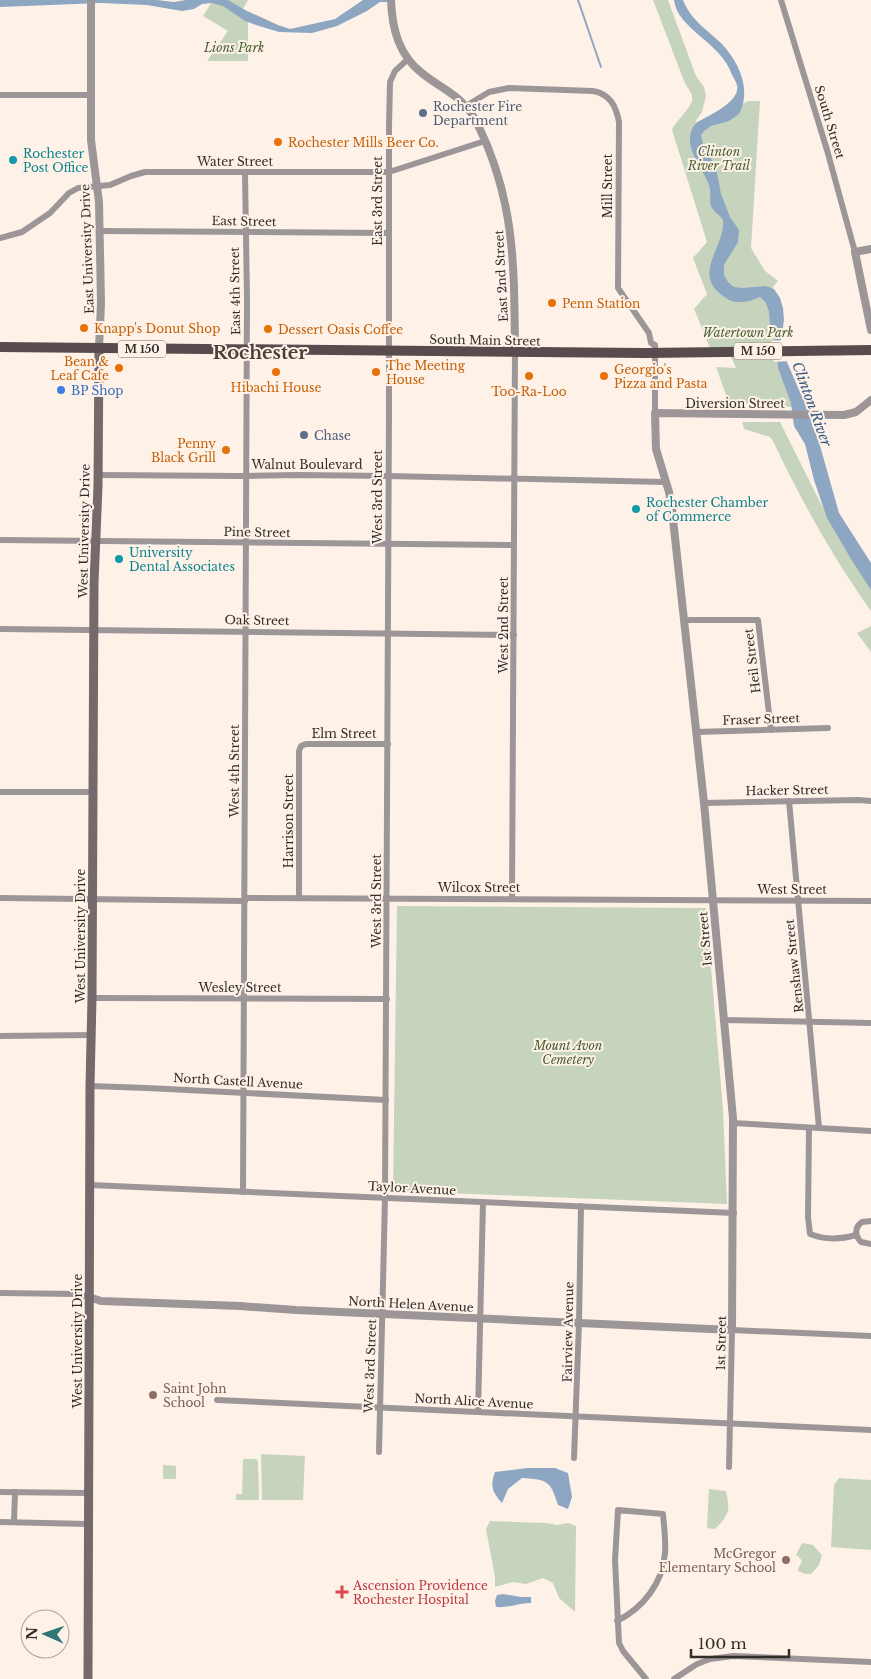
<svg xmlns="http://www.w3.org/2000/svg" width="871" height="1679" font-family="'Libre Baskerville',serif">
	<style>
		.green { fill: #c6d4bd }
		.water { fill: #8da6c2 }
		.pier { fill: #fef2e8 }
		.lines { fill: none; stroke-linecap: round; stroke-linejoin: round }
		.stream { stroke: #8da6c2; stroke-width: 2 }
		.minor { stroke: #9d9698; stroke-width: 6 }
		.tertiary { stroke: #9d9698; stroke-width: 8 }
		.secondary { stroke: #746a6c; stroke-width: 9 }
		.primary { stroke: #574b4e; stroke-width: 10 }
		.primary-bridge { stroke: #574b4e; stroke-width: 10 }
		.service-dot { fill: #5c6f8a; stroke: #fef2e8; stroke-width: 2 }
		.food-dot { fill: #e8710a; stroke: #fef2e8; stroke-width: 2 }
		.culture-dot { fill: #0f9aa8; stroke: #fef2e8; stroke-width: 2 }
		.shop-dot { fill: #3f7fe0; stroke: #fef2e8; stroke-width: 2 }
		.education-dot { fill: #8d6e63; stroke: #fef2e8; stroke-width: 2 }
		.health-dot { fill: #e0444e; stroke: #fef2e8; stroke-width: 2 }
		.labels { text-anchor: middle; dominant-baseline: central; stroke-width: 4; stroke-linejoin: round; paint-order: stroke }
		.shield { fill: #fef2e8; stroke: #6e6862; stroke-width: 1 }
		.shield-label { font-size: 11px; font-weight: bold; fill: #312d29 }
		.park-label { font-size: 12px; font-style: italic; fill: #466030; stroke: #fef2e8 }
		.service-label { font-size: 12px; fill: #4e5e75; stroke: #fef2e8; text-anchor: start }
		.street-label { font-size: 12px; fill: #312d29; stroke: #fef2e8 }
		.food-label { font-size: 12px; fill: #c56008; stroke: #fef2e8; text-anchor: start }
		.culture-label { font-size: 12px; fill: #0d838f; stroke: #fef2e8; text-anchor: start }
		.shop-label { font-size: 12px; fill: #366cbe; stroke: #fef2e8; text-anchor: start }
		.education-label { font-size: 12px; fill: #785e54; stroke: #fef2e8; text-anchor: start }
		.health-label { font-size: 12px; fill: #be3a42; stroke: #fef2e8; text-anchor: start }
		.water-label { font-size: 14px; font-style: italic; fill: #325880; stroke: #fef2e8 }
		.district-label { font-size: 18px; font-weight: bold; fill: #494038; stroke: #fef2e8 }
	</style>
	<rect width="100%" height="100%" fill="#fef2e8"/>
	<g class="green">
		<path d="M213 0H248L240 14 248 18V61H207L228 31 203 16Z"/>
		<path d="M653 0H668L696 76 704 87 706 96 702 112 695 122 700 125 748 101H760L751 248 765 271 778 281 770 291 767 305 785 370 801 407H774L773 404 729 403 716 367 736 368 728 350H711L694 309 707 294 693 258 707 242 672 130 673 127 689 107 692 101V95L684 81Z"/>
		<path d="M742 422H780L821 504 871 585V611C833 558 801 500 773 441L770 437 744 429Z"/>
		<path d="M871 626V652L857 633Z"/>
		<path d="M397 906 706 908 723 1109 727 1204 393 1191Z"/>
		<path d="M261 1454 305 1456 303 1500H262Z"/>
		<path d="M243 1459H257L258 1462 259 1500H236V1494H242Z"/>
		<path d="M163 1465 176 1466V1479H163Z"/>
		<path d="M839 1478 871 1480V1550L831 1547 834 1485Z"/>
		<path d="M709 1489 726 1491C730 1510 730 1514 715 1529L707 1528Z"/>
		<path d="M490 1521 547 1523 557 1525 568 1523 576 1526 575 1612 559 1598 553 1583 543 1578 526 1584 513 1582 495 1587V1577L486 1529Z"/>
		<path d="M802 1543 813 1545 822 1555 819 1565 811 1574H805L798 1571V1569L802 1561 800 1558 796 1555Z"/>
	</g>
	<g class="water">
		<path d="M0 0H157L174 2 186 0H228L245 10 278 25 290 29 335 19 363 0H391L386 2H380L367 11 337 26 312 33 279 32 259 26 245 21 223 6 212 3 202 4 194 9 182 11 147 5 101 3 0 7Z"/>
		<path d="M674 0H683C691 20 706 29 721 43 739 62 752 90 739 114L729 121 711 126 704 131 701 135 704 149 711 158 717 173 721 194 730 217 739 230 738 242 724 265V275L728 282 734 287 742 288 766 286 774 289 780 298 783 308 784 320 781 340 787 362 802 397 810 407 812 425 819 442 839 513 871 563V590L851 559 827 518 814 480 805 444 794 426 791 403 778 368 774 333 770 326 769 312 766 303 760 297C749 302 736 305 726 298 689 275 726 247 723 220 720 215 715 213 712 208 708 202 712 192 709 185 702 166 679 143 696 123 708 116 741 102 737 85 736 82 734 78 732 75 722 43 677 29 674 0Z"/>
		<path d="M527 1468H555L568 1473 572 1497 568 1509 558 1505C550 1480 548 1480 522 1478L508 1489 502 1503C492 1492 490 1486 495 1472Z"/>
		<path d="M503 1594 521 1597H531V1603C519 1603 509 1608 496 1607L495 1601 497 1595Z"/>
	</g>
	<path class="pier" d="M784 340 790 361 774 362 771 341Z"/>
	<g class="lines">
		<path class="stream" d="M578 0 601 67"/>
		<g class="minor">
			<path d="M781 0 827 150 855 252"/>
			<path d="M0 95H91"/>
			<path d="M466 106 489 92 509 88 593 91C610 94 616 106 619 122L618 288 649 333 651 343 655 345V413"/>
			<path d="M99 231 388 233"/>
			<path d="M0 238 22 232 50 213 69 193 78 188 110 185 131 176 145 172H389L485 141"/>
			<path d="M98 475 238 476 299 475 388 476 665 482"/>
			<path d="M0 540 514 545"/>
			<path d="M684 620H758L771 730"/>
			<path d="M0 629 514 635"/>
			<path d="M696 732 828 728"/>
			<path d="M0 792H94"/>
			<path d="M789 801 819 1128"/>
			<path d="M704 803 858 800 871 801"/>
			<path d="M0 898 245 901"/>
			<path d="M245 898 871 901"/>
			<path d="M299 898V751L301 746 306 744H388"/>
			<path d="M512 899 515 352"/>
			<path d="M92 998 387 999"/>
			<path d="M723 1020 871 1023"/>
			<path d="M0 1036 92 1035"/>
			<path d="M90 1086 147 1088 386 1100"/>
			<path d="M733 1123 871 1131"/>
			<path d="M809 1128 808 1217 810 1234C825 1240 842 1239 856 1235"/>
			<path d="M90 1185 734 1213"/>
			<path d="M243 1192 247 300 245 172"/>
			<path d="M871 1221 862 1222C855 1227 854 1235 861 1242L871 1244"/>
			<path d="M0 1293 75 1294 89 1297"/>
			<path d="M217 1400 871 1430"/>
			<path d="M478 1412 483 1202"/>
			<path d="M379 1452 385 1198 389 412V126L390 82 395 71 408 59"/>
			<path d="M574 1458 579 1323 581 1206"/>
			<path d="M729 1467 732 1330 871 1336"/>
			<path d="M0 1492 89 1493"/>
			<path d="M0 1522 88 1524"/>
			<path d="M14 1522 15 1492"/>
			<path d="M617 1621C643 1608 663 1583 665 1553 666 1540 664 1527 663 1514L618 1510 615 1560 619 1643 623 1651 646 1679"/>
			<path d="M674 1679 697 1664 710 1659 733 1656 871 1662"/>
		</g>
		<g class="tertiary">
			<path d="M91 0V140L99 202 101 303 99 348"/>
			<path d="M391 0C392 29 399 56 423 74 446 92 464 96 478 125 516 203 514 269 515 352"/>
			<path d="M871 249 855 252 871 330"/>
			<path d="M89 1297 101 1301 240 1306 296 1310 732 1330 733 1118 704 803 672 510 669 492 656 449 655 413 844 415 856 412 871 400"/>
		</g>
		<path class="secondary" d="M88 1679 90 1086 92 998 94 583 98 486 99 348"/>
		<path class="primary" d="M0 347 645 353"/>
		<path class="primary-bridge" d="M645 353 871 350"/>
	</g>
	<g class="service-dot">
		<circle cx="423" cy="113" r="5"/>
		<circle cx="304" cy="435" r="5"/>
	</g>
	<g class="food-dot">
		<circle cx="278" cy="142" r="5"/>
		<circle cx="552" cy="303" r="5"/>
		<circle cx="84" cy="328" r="5"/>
		<circle cx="268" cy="329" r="5"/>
		<circle cx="119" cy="368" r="5"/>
		<circle cx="276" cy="372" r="5"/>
		<circle cx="376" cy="372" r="5"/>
		<circle cx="529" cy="376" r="5"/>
		<circle cx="604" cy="376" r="5"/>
		<circle cx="226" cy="450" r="5"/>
	</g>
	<g class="culture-dot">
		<circle cx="13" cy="160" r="5"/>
		<circle cx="636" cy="509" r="5"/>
		<circle cx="119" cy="559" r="5"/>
	</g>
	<circle class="shop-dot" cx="61" cy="390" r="5"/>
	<g class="education-dot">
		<circle cx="153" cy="1395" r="5"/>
		<circle cx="786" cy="1560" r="5"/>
	</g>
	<path class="health-dot" d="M339.5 1584.5h5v5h5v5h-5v5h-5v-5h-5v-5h5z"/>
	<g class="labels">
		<g class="shield">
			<rect x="118" y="340.5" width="48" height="17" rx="4"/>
			<rect x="734" y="342.5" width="48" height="17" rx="4"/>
		</g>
		<g class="shield-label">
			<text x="142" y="349">M 150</text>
			<text x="758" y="351">M 150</text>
		</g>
		<g class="park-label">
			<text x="234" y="47">Lions Park</text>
			<text x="719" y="151">Clinton<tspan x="719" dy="14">River Trail</tspan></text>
			<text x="748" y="332">Watertown Park</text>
			<text x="568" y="1045">Mount Avon<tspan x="568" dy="14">Cemetery</tspan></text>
		</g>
		<g class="service-label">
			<text x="433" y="106">Rochester Fire<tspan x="433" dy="14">Department</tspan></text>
			<text x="314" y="435">Chase</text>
		</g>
		<g class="street-label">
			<text transform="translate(830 122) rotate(73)">South Street</text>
			<text x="235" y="161">Water Street</text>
			<text transform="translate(607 186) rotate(-90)">Mill Street</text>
			<text transform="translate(377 201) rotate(-90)">East 3rd Street</text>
			<text transform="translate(244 221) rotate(1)">East Street</text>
			<text transform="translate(87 249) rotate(-92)">East University Drive</text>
			<text transform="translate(501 276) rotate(-93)">East 2nd Street</text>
			<text transform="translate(235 291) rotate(-91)">East 4th Street</text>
			<text transform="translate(485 340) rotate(1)">South Main Street</text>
			<text x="735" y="403">Diversion Street</text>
			<text x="307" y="464">Walnut Boulevard</text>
			<text transform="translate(377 497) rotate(-90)">West 3rd Street</text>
			<text transform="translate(84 531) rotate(-89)">West University Drive</text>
			<text transform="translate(257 532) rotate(1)">Pine Street</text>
			<text transform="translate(257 620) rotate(1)">Oak Street</text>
			<text transform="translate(503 625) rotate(-90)">West 2nd Street</text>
			<text transform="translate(752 661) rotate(-97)">Heil Street</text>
			<text transform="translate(761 719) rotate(-2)">Fraser Street</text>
			<text x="344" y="733">Elm Street</text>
			<text transform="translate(234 771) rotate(-90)">West 4th Street</text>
			<text transform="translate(787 790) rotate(-1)">Hacker Street</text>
			<text transform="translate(288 821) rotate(-90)">Harrison Street</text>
			<text x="479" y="887">Wilcox Street</text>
			<text x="792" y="889">West Street</text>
			<text transform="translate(376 901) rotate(-90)">West 3rd Street</text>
			<text transform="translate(80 936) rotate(-90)">West University Drive</text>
			<text transform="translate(705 939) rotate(-95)">1st Street</text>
			<text transform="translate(794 966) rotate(-96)">Renshaw Street</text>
			<text x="240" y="987">Wesley Street</text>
			<text transform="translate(238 1081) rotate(3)">North Castell Avenue</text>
			<text transform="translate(412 1188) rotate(3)">Taylor Avenue</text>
			<text transform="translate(411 1304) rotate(3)">North Helen Avenue</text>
			<text transform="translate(568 1332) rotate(-89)">Fairview Avenue</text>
			<text transform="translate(77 1341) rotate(-90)">West University Drive</text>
			<text transform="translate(721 1343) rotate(-89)">1st Street</text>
			<text transform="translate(370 1366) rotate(-88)">West 3rd Street</text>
			<text transform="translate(474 1401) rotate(3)">North Alice Avenue</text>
		</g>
		<g class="food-label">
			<text x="288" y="142">Rochester Mills Beer Co.</text>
			<text x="562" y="303">Penn Station</text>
			<text x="94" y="328">Knapp's Donut Shop</text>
			<text x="278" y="329">Dessert Oasis Coffee</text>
			<text x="109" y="361" text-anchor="end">Bean &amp;<tspan x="109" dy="14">Leaf Cafe</tspan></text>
			<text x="386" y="365">The Meeting<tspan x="386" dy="14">House</tspan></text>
			<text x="614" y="369">Georgio's<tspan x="614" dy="14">Pizza and Pasta</tspan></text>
			<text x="276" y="387" text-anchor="middle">Hibachi House</text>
			<text x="529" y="391" text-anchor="middle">Too-Ra-Loo</text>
			<text x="216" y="443" text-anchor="end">Penny<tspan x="216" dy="14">Black Grill</tspan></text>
		</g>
		<g class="culture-label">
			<text x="23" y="153">Rochester<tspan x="23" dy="14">Post Office</tspan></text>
			<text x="646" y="502">Rochester Chamber<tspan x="646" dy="14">of Commerce</tspan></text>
			<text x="129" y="552">University<tspan x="129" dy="14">Dental Associates</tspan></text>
		</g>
		<g class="shop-label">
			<text x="71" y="390">BP Shop</text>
		</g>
		<g class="education-label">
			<text x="163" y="1388">Saint John<tspan x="163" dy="14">School</tspan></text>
			<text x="776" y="1553" text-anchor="end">McGregor<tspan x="776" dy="14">Elementary School</tspan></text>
		</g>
		<g class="health-label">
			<text x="353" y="1585">Ascension Providence<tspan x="353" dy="14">Rochester Hospital</tspan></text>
		</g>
		<g class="water-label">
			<text transform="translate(812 404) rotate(70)">Clinton River</text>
		</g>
		<g class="district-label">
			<text x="260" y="353">Rochester</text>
		</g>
	</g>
	<g transform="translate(45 1634) rotate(272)"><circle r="24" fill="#fef2e8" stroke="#aca39c"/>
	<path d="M0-4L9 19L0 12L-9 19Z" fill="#2e7775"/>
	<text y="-8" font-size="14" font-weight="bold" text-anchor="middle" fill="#312d29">N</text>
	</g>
	<path d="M691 1649v8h98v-8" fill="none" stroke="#312d29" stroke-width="2.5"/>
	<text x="698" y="1649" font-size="15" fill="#312d29" stroke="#fef2e8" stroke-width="4" paint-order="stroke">100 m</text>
</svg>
